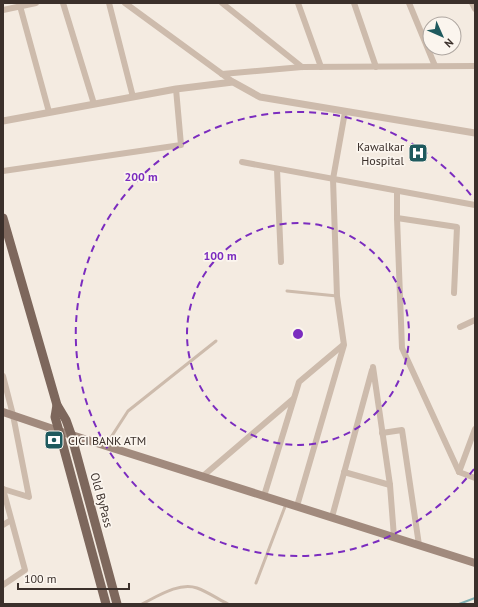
<svg xmlns="http://www.w3.org/2000/svg" width="478" height="607" font-family="'PT Sans',sans-serif">
	<style>
		.lines { fill: none; stroke-linecap: round; stroke-linejoin: round }
		.stream { stroke: #7fb0b2; stroke-width: 2 }
		.service { stroke: #cdbbac; stroke-width: 3 }
		.minor { stroke: #cdbbac; stroke-width: 6 }
		.tertiary { stroke: #cdbbac; stroke-width: 7 }
		.secondary { stroke: #a18a7d; stroke-width: 8 }
		.primary { stroke: #7d675c; stroke-width: 9 }
		.ring { fill: none; stroke: #7b2cbf; stroke-width: 2; stroke-dasharray: 7 5 }
		.labels { text-anchor: middle; dominant-baseline: central; stroke-width: 3.5; stroke-linejoin: round; paint-order: stroke }
		.poi-label { font-size: 12px; fill: #3b302b; stroke: #fbf5ee; text-anchor: end }
		.street-label { font-size: 12px; fill: #3b302b; stroke: #fbf5ee }
		.centre { fill: #7b2cbf; stroke: #fbf5ee; stroke-width: 2 }
		.ring-label { font-size: 12px; text-anchor: middle; font-weight: bold; fill: #7b2cbf; stroke: #fbf5ee; stroke-width: 3.5; stroke-linejoin: round; paint-order: stroke }
	</style>
	<rect width="100%" height="100%" fill="#f4ebe1"/>
	<g class="lines">
		<path class="stream" d="M459 604 475 598"/>
		<g class="service">
			<path d="M287 291 337 296"/>
			<path d="M106 445 128 411 216 341"/>
			<path d="M256 583 286 504"/>
			<path d="M142 604C158 596 179 582 197 588 208 592 218 599 228 604"/>
		</g>
		<g class="minor">
			<path d="M63 3 94 104"/>
			<path d="M109 3 133 97"/>
			<path d="M125 3 233 82"/>
			<path d="M222 3 302 67"/>
			<path d="M298 3 321 67"/>
			<path d="M354 3 376 67"/>
			<path d="M409 3 435 66"/>
			<path d="M472 3 475 9"/>
			<path d="M20 6 49 112"/>
			<path d="M3 10 36 3"/>
			<path d="M222 74 302 67 475 66"/>
			<path d="M242 162 475 205"/>
			<path d="M277 169 281 262"/>
			<path d="M3 171 181 145 176 89"/>
			<path d="M397 191V218L402 348 459 472"/>
			<path d="M397 218 457 227 454 293"/>
			<path d="M460 327 475 320"/>
			<path d="M373 367 390 485 394 537"/>
			<path d="M3 376 13 415 29 497 3 489"/>
			<path d="M475 429 459 472 475 478"/>
			<path d="M382 433 402 430 419 545"/>
			<path d="M344 472 390 485"/>
			<path d="M203 476 293 399"/>
			<path d="M264 496 299 382 343 345"/>
			<path d="M297 506 344 345 337 296 333 179 345 112"/>
			<path d="M332 517 372 370"/>
			<path d="M3 525 11 520"/>
			<path d="M3 585 25 570 3 489"/>
		</g>
		<path class="tertiary" d="M3 121 176 89 233 82 260 97 475 133"/>
		<path class="secondary" d="M3 412 59 431 475 563"/>
		<g class="primary">
			<path d="M3 218 57 405 66 420 71 434 117 604"/>
			<path d="M57 405 55 417 59 431 106 604"/>
		</g>
	</g>
	<g class="ring">
		<circle cx="298" cy="334" r="111"/>
		<path d="M474 469A222 222 0 1 1 474 199"/>
	</g>
	<defs>
		<g id="hospital-square" transform="scale(1)"><rect x="-9" y="-9" width="18" height="18" rx="4" fill="#1f5a5e" stroke="#fbf5ee"/><path d="M-5-5h3v3.5h4V-5h3V5h-3V1.5h-4V5h-3Z" fill="#fff"/></g>
		<g id="bank-square" transform="scale(1)"><rect x="-9" y="-9" width="18" height="18" rx="4" fill="#1f5a5e" stroke="#fbf5ee"/><path d="M-6-4H6V4H-6ZM0-2.3a2.3 2.3 0 1 0 0 4.6a2.3 2.3 0 1 0 0-4.6Z" fill="#fff"/></g>
	</defs>
	<g fill-rule="evenodd">
		<use href="#hospital-square" x="418" y="153"/>
		<use href="#bank-square" x="54" y="440"/>
	</g>
	<g class="labels">
		<g class="poi-label">
			<text x="404" y="146">Kawalkar<tspan x="404" dy="14">Hospital</tspan></text>
			<text x="68" y="440" text-anchor="start">CICI BANK ATM</text>
		</g>
		<g class="street-label">
			<text transform="translate(102 500) rotate(75)">Old ByPass</text>
		</g>
	</g>
	<circle cx="298" cy="334" r="6" class="centre"/>
	<g class="ring-label">
		<text x="141" y="181">200 m</text>
		<text x="220" y="260">100 m</text>
	</g>
	<rect width="478" height="607" fill="none" stroke="#3b302b" stroke-width="8"/>
	<g transform="translate(442 36) rotate(135)"><circle r="19" fill="#fbf5ee" stroke="#aea6a0"/>
	<path d="M0-3L7 15L0 10L-7 15Z" fill="#1f5a5e"/>
	<text y="-6" font-size="11" font-weight="bold" text-anchor="middle" fill="#3b302b">N</text>
	</g>
	<path d="M18 583v6h111v-6" fill="none" stroke="#3b302b" stroke-width="2"/>
	<text x="24" y="583" font-size="12" fill="#3b302b" stroke="#fbf5ee" stroke-width="3" paint-order="stroke">100 m</text>
</svg>
